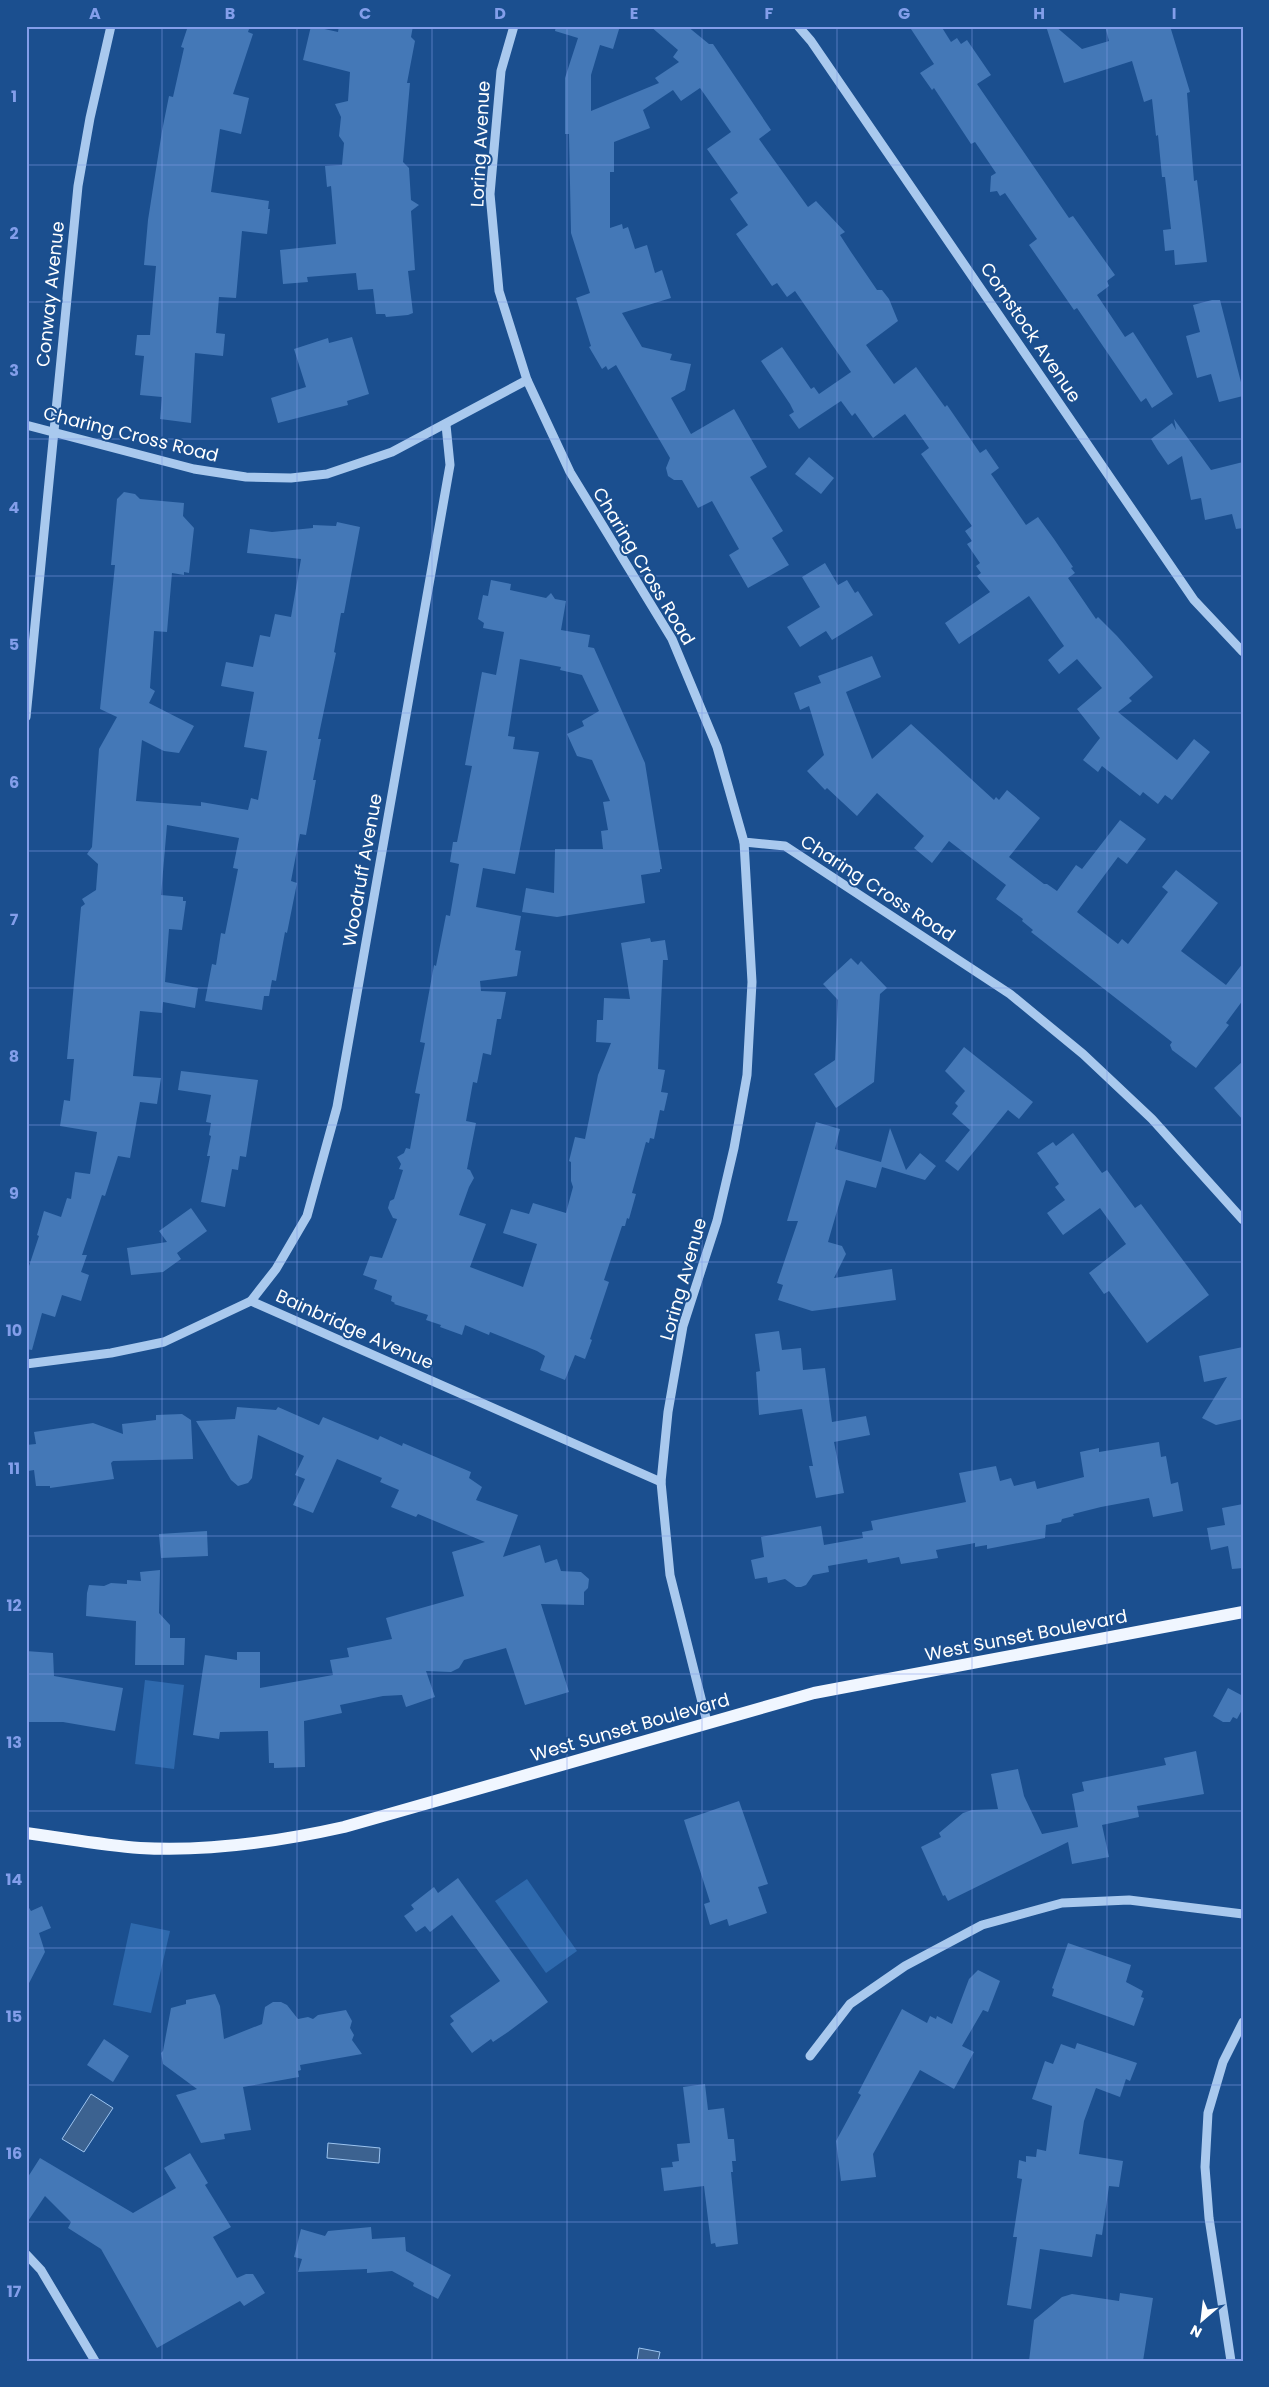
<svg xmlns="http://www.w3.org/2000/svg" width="1269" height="2387" font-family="Poppins,sans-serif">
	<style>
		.green { fill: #2e69ad }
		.water { fill: #3c6290; stroke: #9cc4f0 }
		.building { fill: #4478b7 }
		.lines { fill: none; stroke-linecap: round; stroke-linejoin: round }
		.minor { stroke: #a9c9ee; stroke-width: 9 }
		.major { stroke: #f0f6ff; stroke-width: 12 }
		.grid { fill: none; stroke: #839eea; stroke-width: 1; stroke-opacity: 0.55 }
		.labels { text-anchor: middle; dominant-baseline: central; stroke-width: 4; stroke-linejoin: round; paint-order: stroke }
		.street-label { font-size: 18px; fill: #fff; stroke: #1b4f8f }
		.neatline { fill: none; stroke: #839eea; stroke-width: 2 }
		.grid-label { font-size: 16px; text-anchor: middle; font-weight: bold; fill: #839eea }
	</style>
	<rect width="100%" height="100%" fill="#1b4f8f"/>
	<g class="green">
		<path d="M145 1680 184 1685 174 1769 135 1764Z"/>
		<path d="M527 1879 577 1951 546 1973 495 1901Z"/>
		<path d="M131 1923 170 1931 151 2013 113 2005Z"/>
	</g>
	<g class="water">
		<path d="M91 2094 113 2108 84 2152 62 2139Z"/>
		<path d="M328 2143 380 2148 379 2163 327 2158Z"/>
		<path d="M639 2348 660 2352 658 2361H637Z"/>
	</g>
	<g class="building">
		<path d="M188 26H250L248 32 253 34 233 94 249 98 241 134 220 129 211 192 269 201 268 209H270L267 234 242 231 236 298 219 297 216 333 225 334 223 356 195 353 191 423 160 419 162 397 140 395 144 356 135 355 137 335H150L156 266 144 265 148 220 162 131 169 96 173 97 184 48 181 47Z"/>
		<path d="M311 26 338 32 339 26H413L411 37 415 41 407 83H410L403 162 409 168 411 200 419 205 411 211 415 270 408 271 413 313 408 315 386 317 385 314H376L373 289 358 290 356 273 307 277 308 282 283 284 280 250 336 244 331 186 327 187 325 166 342 165 344 143 339 136 341 117 335 104 348 101 350 72 303 60Z"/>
		<path d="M556 26H620L613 49 600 45 591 75V111L659 83 655 78 679 62 673 57 678 50 650 26H687L709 44H713L771 130 759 139 808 207 816 201 845 232 840 235 851 252 877 290H882L889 299 898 321 866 345 894 384 916 367 945 407 947 405 980 453 986 449 999 468 991 474 1026 525 1038 517 1054 539 1073 567 1071 568 1075 573 1068 578 1096 619 1098 617 1117 636 1153 677 1129 698 1132 701 1118 712 1177 760 1194 739 1210 752 1172 800 1165 795 1158 804 1143 792 1140 796 1102 766 1098 772 1083 760 1100 738 1077 709 1102 688 1077 659 1059 674 1048 660 1064 646 1029 596 959 644 945 623 990 592 977 576 981 573 976 566 980 563 967 544 972 541 965 531 972 526 921 454 929 448 905 414 873 438 855 413 852 416 841 401 799 429 789 415 794 412 790 404 761 361 782 347 811 389 814 387 819 394 851 372 795 291 787 297 777 283 772 286 736 234 748 225 730 199 738 193 707 149 731 132 700 88 681 101 673 90 643 110 650 128 614 142V172H610V228L622 224 623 229 628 227 635 249 647 245 655 273 662 270 671 298 622 313 642 347 672 354 670 360 691 364 685 390 671 398 691 434 734 409 767 467 750 477 783 531 772 538 789 565 748 588 729 555 739 549 712 501 698 508 682 480H674L668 476 666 468 670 458 616 365 608 370 606 366 602 369 589 347 591 346 576 298 590 293 571 233 569 134H565V78L578 38 555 31Z"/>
		<path d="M909 26H941L951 42 957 38 961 44 967 40 991 75 977 84 1069 218 1073 216 1115 275 1107 281 1109 286 1097 295 1125 337 1133 332 1173 394 1152 408 1146 398 1141 402 1077 308 1074 310 1029 245 1037 239 1005 193 1000 196 997 191 990 192 991 176 996 173 975 142 971 144 934 88 932 90 920 73 934 64Z"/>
		<path d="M1046 26H1055L1082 49 1109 41 1105 26H1170L1190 92 1187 93 1194 181 1197 180 1207 262 1175 265 1174 250 1165 251 1163 230 1171 229 1165 177H1162L1158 135 1156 136 1152 99 1144 102 1132 61 1064 83Z"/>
		<path d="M1212 300H1220L1243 390V396L1219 402 1211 374 1197 378 1186 336 1200 332 1193 305Z"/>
		<path d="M352 337 369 394 347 401 348 405 278 423 271 398 306 387 294 349 328 338 329 343Z"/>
		<path d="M1174 419 1211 470 1243 462V528L1236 529 1232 514 1205 520 1201 498 1191 500 1182 456 1168 465 1157 449 1151 439 1172 423 1176 430Z"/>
		<path d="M809 457 834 478 821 494 795 474Z"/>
		<path d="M124 492 135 494 140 499 184 503 183 516 194 528 189 573 184 572V575L172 573 167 632 154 631 150 688 155 691 149 703 194 726 179 753 164 751 142 740 136 801 201 806V802L248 810 251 798 258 800 267 751 244 747 254 692 221 686 226 662 253 667 260 635 270 637 275 614 291 617 301 559 247 553 250 529 272 532 313 528V525L336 526 337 522 360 527 344 613H341L334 652 336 653 318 739H321L313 780H316L306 835 300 834 291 881 297 883 287 933 285 932 276 981 272 980 269 996H264L262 1010 205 1001 212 964 216 965 221 933 225 934 238 869 233 868 239 838 167 825 161 895 183 897V901H186L182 930 169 929 165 982 198 988 195 1008 163 1002 162 1013 140 1011 133 1076 161 1078 157 1104 140 1102 130 1158 118 1156 105 1196 102 1195 82 1255H87L81 1272 89 1275 81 1301 62 1295 55 1317 42 1313 32 1350 26 1349V1275L39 1236 37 1235 44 1211 61 1217 67 1198 71 1199 75 1172 90 1174 97 1132 60 1126 64 1100 70 1101 74 1059H67L81 907 85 904 82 899 96 890 98 864 87 854 92 847 99 749 117 717 100 709 115 565H111L117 499Z"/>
		<path d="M825 563 838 585 847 580 855 593 858 591 873 615 832 640 826 631 800 647 787 627 820 607 802 577Z"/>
		<path d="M491 580 511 584 510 590 546 598 551 593 555 599 566 601 561 630 590 635 588 647 594 648 645 763 662 869H660V872L641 875 645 903 557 917 522 912 526 888 554 893 555 849H603L601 831 608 830 603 802 610 801 592 760 577 756 567 734 584 726 582 721 599 711 582 675 560 670 561 667 520 659 508 736 515 737 513 749 539 752 515 874 483 868 476 907 521 916 515 950 521 951 517 976 480 981 481 991 506 992 501 1019H497L491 1055 483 1053 477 1083 473 1082 466 1121 476 1123 467 1169 470 1170 474 1178 469 1187 459 1215 486 1224 470 1267 523 1287 537 1244 503 1233 511 1209 529 1214 533 1203 566 1213 573 1187 571 1181V1162L569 1161 575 1137 585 1139 598 1075 611 1043 596 1042 597 1020H603L604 998 630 999 621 943 650 938 651 942 665 940 668 960H663L658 1069 665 1070 661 1092 668 1093 664 1111 660 1110 654 1139 650 1138 649 1143 646 1142 632 1193 636 1194 629 1219 627 1218 625 1226H622L604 1280 609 1282 590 1339 592 1340 585 1359 575 1355 565 1380 540 1370 545 1356 537 1351 490 1332 489 1335 465 1325 462 1335 440 1327 441 1325 426 1320 428 1315 394 1304 395 1303 391 1301 392 1296 374 1289 377 1280 363 1275 370 1256 382 1258 397 1219 393 1218 388 1208 390 1201 394 1199 403 1170 399 1169 401 1164 397 1157 404 1153 406 1148 410 1149 420 1094 415 1093 425 1043 420 1042 434 965 436 966 446 915 450 916 459 864 450 862 453 842H457L472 766 465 765 482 672 496 675 504 632 483 628 484 623 478 619 483 595 488 596Z"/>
		<path d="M872 656 881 677 846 692 872 759 911 724 994 800 996 797 999 800 1007 790 1040 818 1009 857 1044 884H1047L1057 891 1076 865 1082 869 1120 820 1146 839 1127 864 1118 857 1077 912 1118 944 1122 939 1128 944 1168 892 1162 887 1176 870 1218 903 1181 951 1226 985 1243 963V1000L1226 1023 1229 1025 1196 1068 1172 1050 1170 1045 1172 1042 1031 932 1033 930 1022 921 1023 919 996 899 1006 885 949 841 932 863 914 848 924 836 877 793 857 816 827 788 825 790 807 771 824 755 809 706 800 710 794 693 821 683 818 676Z"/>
		<path d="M851 958 858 965 861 961 887 988 880 994 874 1082 836 1108 814 1074 835 1060 838 1000 823 984Z"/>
		<path d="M964 1047 1033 1102 1019 1119 1008 1110 958 1171 945 1161 970 1130 952 1114 958 1106 955 1103 965 1091 945 1071Z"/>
		<path d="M1243 1061V1120L1214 1088Z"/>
		<path d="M181 1071 258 1080 246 1157 240 1156 238 1170 232 1169 225 1207 201 1202 210 1156H207L211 1136 209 1135 211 1123 206 1122 211 1095 178 1090Z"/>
		<path d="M816 1122 840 1129 835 1149 881 1162 890 1128 906 1170 920 1153 936 1166 925 1180 882 1167 876 1188 846 1180 828 1242 842 1246 846 1254 834 1278 892 1269 896 1300 812 1311 778 1300 783 1285 777 1283 798 1221H787Z"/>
		<path d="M1073 1133 1102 1173 1107 1170 1135 1208 1141 1204 1209 1295 1147 1343 1109 1291 1104 1294 1089 1273 1126 1244 1100 1208 1063 1235 1047 1213 1065 1200 1055 1187 1059 1184 1037 1153 1053 1142 1056 1146Z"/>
		<path d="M191 1208 207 1231 177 1253 181 1259 163 1272 131 1275 127 1248 167 1242 159 1231Z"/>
		<path d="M779 1331 782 1350 801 1348 803 1370 825 1368 832 1422 866 1416 870 1435 834 1442 844 1493 816 1498 809 1466H813L802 1409 759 1415 756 1372 760 1371 755 1334Z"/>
		<path d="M1243 1347V1419L1216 1425 1202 1418 1227 1377 1204 1382 1199 1356Z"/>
		<path d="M237 1407 276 1410 278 1407 319 1425 323 1417 378 1440 380 1436 402 1446 403 1443 471 1472 469 1478 482 1487 476 1500 518 1515 503 1557 540 1545 545 1563 557 1559 561 1571 581 1572 589 1579 588 1588 584 1592V1605L541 1604 569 1692 525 1705 506 1648 464 1660 459 1668 451 1672 426 1671 435 1697 406 1707 402 1695 383 1696 340 1705 342 1713 304 1721 305 1767 274 1768V1763H269L268 1731 220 1732 219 1739 193 1735 205 1655 237 1660V1652H260V1688L333 1675 330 1660 349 1657 347 1648 392 1639 386 1618 464 1596 452 1552 485 1542 418 1514 416 1517 391 1507 399 1490 380 1482 382 1478 337 1459 313 1513 293 1505 305 1479 295 1475 304 1456 258 1435 252 1478 248 1483 238 1486 231 1480 196 1421 235 1419Z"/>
		<path d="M182 1414 191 1420 193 1459 113 1461 111 1463 114 1479 50 1488V1486H36L34 1470 28 1471 26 1445 36 1444 34 1432 93 1423 123 1434 122 1424 156 1420V1415Z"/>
		<path d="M1159 1442 1161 1457 1166 1456 1171 1484 1178 1482 1183 1511 1153 1517 1149 1498 1101 1507 1073 1514 1074 1516 1062 1519 1061 1522 1046 1525 1045 1538 987 1549V1545L975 1547V1543L936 1550 938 1558 901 1564 899 1557 868 1563 867 1559 828 1566 829 1572 813 1575 806 1585 801 1587H796L785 1579 768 1583 767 1577 755 1579 751 1560 764 1557 761 1537 821 1526 824 1545 863 1538 862 1532 873 1530 871 1521 966 1502 959 1473 996 1466 1000 1481 1011 1478 1014 1486 1035 1481 1037 1489 1084 1477 1080 1452 1099 1448V1452Z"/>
		<path d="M1243 1504V1568L1232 1569 1228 1546 1211 1550 1207 1528 1225 1525 1222 1508Z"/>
		<path d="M207 1531 208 1556 161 1558 159 1534Z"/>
		<path d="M160 1570 159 1613 170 1625V1638H185L184 1665H135L136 1621 86 1616 87 1593 89 1585 104 1586 111 1583 127 1584V1580L141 1581 140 1572Z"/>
		<path d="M26 1651 53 1653 54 1676 123 1688 115 1731 63 1722H26Z"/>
		<path d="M1228 1688 1243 1696V1708L1237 1719 1233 1717 1230 1722H1223L1213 1716Z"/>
		<path d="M1196 1751 1204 1794 1137 1806 1139 1817 1102 1825 1109 1857 1072 1864 1068 1842 948 1901 945 1895 943 1896 921 1847 941 1837 939 1833 963 1813 972 1810 998 1809 991 1774 1018 1769 1024 1796 1042 1834 1078 1827 1072 1794 1084 1791 1082 1782 1166 1765 1164 1758Z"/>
		<path d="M739 1801 768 1884 758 1887 767 1913 729 1926 727 1919 710 1925 704 1904 710 1902 684 1820Z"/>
		<path d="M458 1878 548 2002 508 2032 493 2042 491 2039 472 2053 450 2024 454 2021 450 2016 500 1981 452 1915 430 1932 425 1926 416 1932 404 1916 414 1909 411 1905 434 1887 438 1893Z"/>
		<path d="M26 1903 31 1911 42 1906 51 1928 39 1933 45 1952 26 1989Z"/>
		<path d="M1068 1943 1131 1965 1126 1982 1143 1991 1141 1997 1144 1998 1134 2026 1052 1996 1054 1989 1052 1988Z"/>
		<path d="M978 1970 1000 1981 988 2012 983 2010 962 2046 974 2052 954 2089 920 2070 873 2154 876 2177 841 2181 836 2141 861 2095 858 2093 902 2009 927 2023 930 2016 936 2019 937 2016 952 2024 969 1979Z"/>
		<path d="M215 1994 220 2006 224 2039 262 2024 265 2007 273 2002H281L287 2005 298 2019 308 2017 313 2019 318 2015 346 2010 352 2021 350 2028 354 2035 352 2040 362 2054 300 2065 301 2070 298 2071 299 2077 243 2087 251 2130 224 2134 225 2139 201 2143 176 2095 197 2089 163 2064 161 2053 163 2051 171 2008 186 2004V2000Z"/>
		<path d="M104 2039 129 2056 113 2082 87 2065Z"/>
		<path d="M1077 2043 1137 2063 1130 2081 1126 2079 1120 2097 1096 2088 1084 2121 1079 2154 1123 2161 1119 2187 1109 2186 1102 2235 1096 2234 1092 2257 1040 2249 1031 2309 1007 2305 1017 2237H1013L1022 2179 1017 2178 1019 2160 1026 2162V2156L1036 2157 1037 2149 1046 2151 1052 2106 1032 2099 1045 2061 1053 2064 1061 2044 1075 2049Z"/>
		<path d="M705 2084 708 2110 724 2108 728 2139H734L736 2161H732L733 2172H731L738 2244 716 2247 715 2243 711 2244 704 2186 664 2191 661 2168 673 2167 672 2162 679 2161 677 2144 690 2143 683 2087Z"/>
		<path d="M190 2153 208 2183 205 2185 231 2227 213 2237 237 2278 246 2274H253L265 2293 244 2306 240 2301 157 2348 101 2249 68 2228 71 2222 45 2196 26 2224V2180L40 2158 133 2213 176 2188 164 2168Z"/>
		<path d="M371 2227 372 2239 405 2237 406 2251 451 2275 438 2299 413 2286 414 2283 392 2271 367 2273V2269L298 2272 302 2259 294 2257 301 2229 325 2236 328 2231Z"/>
		<path d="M1120 2293 1153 2298 1143 2361H1029L1034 2320 1062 2297 1072 2294 1119 2301Z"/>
	</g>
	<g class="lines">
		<g class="minor">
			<path d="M514 26 501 71 490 194 499 291 527 380 570 472 672 639 717 747 744 842 785 846 1010 994 1083 1054 1152 1119 1243 1220"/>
			<path d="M798 26 811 41 1194 600 1243 652"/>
			<path d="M26 425 194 469 246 477 291 478 327 474 392 452 527 380"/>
			<path d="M26 717 78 186 90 118 111 26"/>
			<path d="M251 1301 276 1269 307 1216 337 1107 450 465 446 425"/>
			<path d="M26 1364 111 1353 164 1342 251 1301 661 1482"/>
			<path d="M707 1722 670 1575 661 1482 668 1412 683 1326 717 1221 734 1148 747 1075 752 982 744 842"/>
			<path d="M810 2056 850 2004 905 1966 982 1925 1062 1903 1129 1900 1243 1914"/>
			<path d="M26 2254 41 2270 95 2361"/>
			<path d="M1231 2361 1209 2218 1205 2167 1208 2113 1223 2062 1243 2022"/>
		</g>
		<path class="major" d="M26 1833C64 1838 102 1845 140 1848 209 1852 277 1842 344 1827L814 1693 1243 1612"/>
	</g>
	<path class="grid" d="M162 26V2361M297 26V2361M432 26V2361M567 26V2361M702 26V2361M837 26V2361M972 26V2361M1107 26V2361M26 165H1243M26 302H1243M26 439H1243M26 576H1243M26 713H1243M26 851H1243M26 988H1243M26 1125H1243M26 1262H1243M26 1399H1243M26 1536H1243M26 1674H1243M26 1811H1243M26 1948H1243M26 2085H1243M26 2222H1243"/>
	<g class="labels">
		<g class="street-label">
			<text transform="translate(480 144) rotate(-87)">Loring Avenue</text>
			<text transform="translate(50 294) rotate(-84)">Conway Avenue</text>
			<text transform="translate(1031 332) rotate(56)">Comstock Avenue</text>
			<text transform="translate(131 434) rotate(14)">Charing Cross Road</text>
			<text transform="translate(644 566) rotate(59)">Charing Cross Road</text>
			<text transform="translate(362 870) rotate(-80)">Woodruff Avenue</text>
			<text transform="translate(878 888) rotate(33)">Charing Cross Road</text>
			<text transform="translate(683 1279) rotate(-74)">Loring Avenue</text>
			<text transform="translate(355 1329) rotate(24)">Bainbridge Avenue</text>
			<text transform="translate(1026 1635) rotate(-11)">West Sunset Boulevard</text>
			<text transform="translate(630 1727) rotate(-16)">West Sunset Boulevard</text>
		</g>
	</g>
	<rect width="1269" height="2387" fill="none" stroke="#1b4f8f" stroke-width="55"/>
	<g transform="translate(1202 2320) rotate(208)" stroke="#1b4f8f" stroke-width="4" paint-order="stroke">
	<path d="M0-4L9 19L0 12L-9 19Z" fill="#ffffff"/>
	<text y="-8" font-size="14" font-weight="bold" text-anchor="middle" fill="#ffffff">N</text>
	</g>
	<rect x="28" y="28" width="1214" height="2332" class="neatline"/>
	<g class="grid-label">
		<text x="95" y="19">A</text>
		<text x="230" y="19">B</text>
		<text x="365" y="19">C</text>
		<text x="500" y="19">D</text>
		<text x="634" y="19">E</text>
		<text x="769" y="19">F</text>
		<text x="904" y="19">G</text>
		<text x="1039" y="19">H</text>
		<text x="1174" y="19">I</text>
		<text x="14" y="102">1</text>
		<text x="14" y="239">2</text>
		<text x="14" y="376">3</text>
		<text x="14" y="513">4</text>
		<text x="14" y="650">5</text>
		<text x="14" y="788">6</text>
		<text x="14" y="925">7</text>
		<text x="14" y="1062">8</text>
		<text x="14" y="1199">9</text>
		<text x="14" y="1336">10</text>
		<text x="14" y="1474">11</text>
		<text x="14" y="1611">12</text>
		<text x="14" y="1748">13</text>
		<text x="14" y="1885">14</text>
		<text x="14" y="2022">15</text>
		<text x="14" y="2159">16</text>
		<text x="14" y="2297">17</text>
	</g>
</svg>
